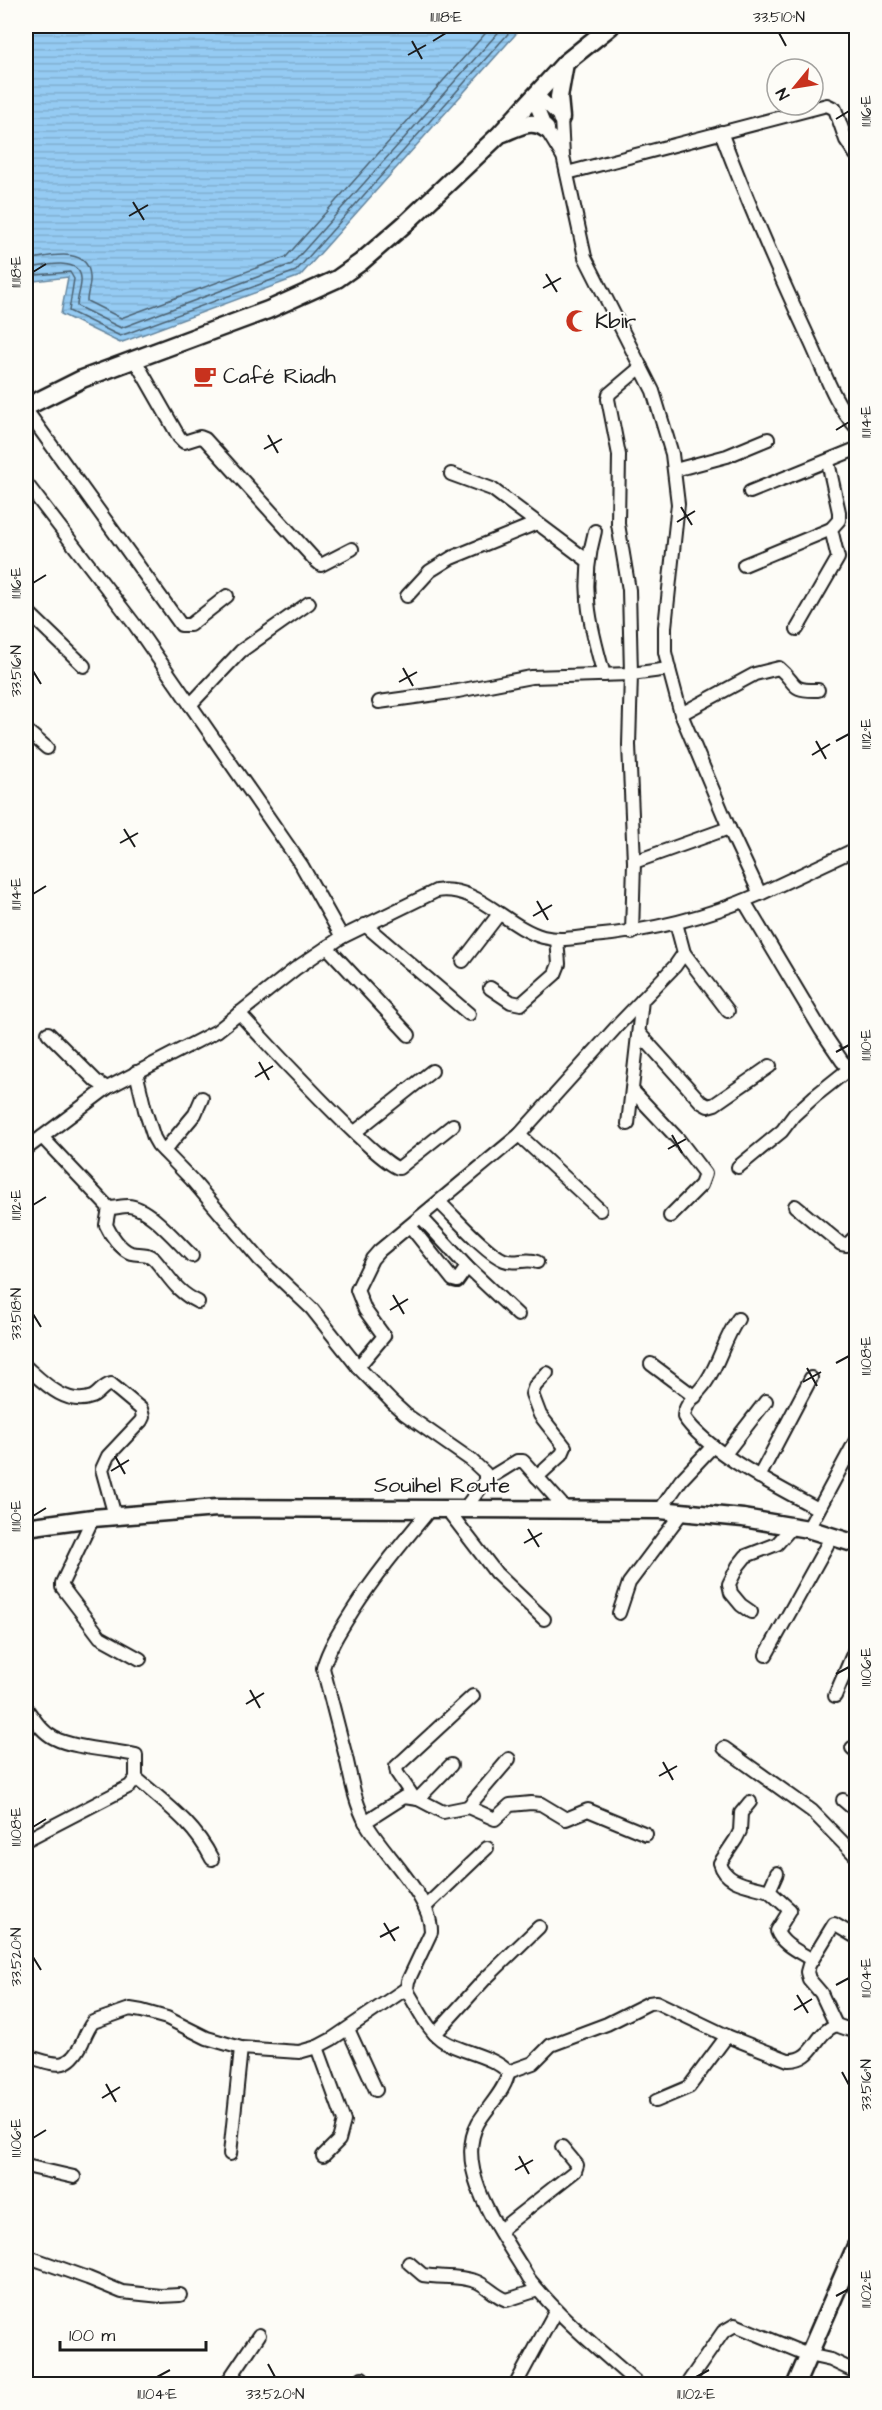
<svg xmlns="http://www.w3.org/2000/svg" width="882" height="2410" font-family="'Architects Daughter',sans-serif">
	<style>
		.water { fill: url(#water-rules); stroke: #65859d; stroke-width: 1.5 }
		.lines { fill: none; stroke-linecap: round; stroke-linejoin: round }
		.shore { stroke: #4c6272; stroke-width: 1.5 }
		.street-casing { stroke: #1c1c1c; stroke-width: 16 }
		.secondary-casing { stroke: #1c1c1c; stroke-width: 21 }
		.street { stroke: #fdfcf7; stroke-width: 12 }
		.secondary { stroke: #fdfcf7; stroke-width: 16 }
		.ticks { fill: none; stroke: #1c1c1c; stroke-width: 2 }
		.labels { text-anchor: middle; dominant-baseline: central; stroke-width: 4.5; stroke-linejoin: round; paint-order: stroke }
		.poi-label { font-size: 22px; fill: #1c1c1c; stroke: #fdfcf7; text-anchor: start }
		.street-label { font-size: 22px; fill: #1c1c1c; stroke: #fdfcf7 }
		.neatline { fill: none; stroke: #1c1c1c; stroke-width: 2 }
		.ticks-label { font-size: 15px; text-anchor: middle; fill: #1c1c1c }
	</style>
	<defs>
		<pattern id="water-rules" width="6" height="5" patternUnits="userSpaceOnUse" patternTransform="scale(1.5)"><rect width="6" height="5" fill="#95cbf3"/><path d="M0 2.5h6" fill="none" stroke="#80aed0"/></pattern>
	</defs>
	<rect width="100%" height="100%" fill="#fdfcf7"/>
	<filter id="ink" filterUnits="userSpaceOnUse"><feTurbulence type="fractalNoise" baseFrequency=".0167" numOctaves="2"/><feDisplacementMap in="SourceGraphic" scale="12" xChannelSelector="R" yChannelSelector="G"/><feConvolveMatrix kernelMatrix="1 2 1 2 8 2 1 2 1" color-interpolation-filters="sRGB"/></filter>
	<g filter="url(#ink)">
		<path class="water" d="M26 26H523L300 276 120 343 61 314 68 277 26 282Z"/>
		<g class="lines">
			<g class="shore">
				<path d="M26 260C46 257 89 244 90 277 91 285 87 293 87 301L121 318 286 257 492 26"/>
				<path d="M26 269C40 267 79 255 81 278 82 287 77 297 77 306L121 328 292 264 504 26"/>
				<path d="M26 276 70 272 74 279 69 311 120 336 296 271 515 26"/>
			</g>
			<g class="street-casing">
				<g id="street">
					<path d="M533 98 546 129 562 155"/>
					<path d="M721 132C748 204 779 274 811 343 824 371 835 405 856 427"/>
					<path d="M567 173 827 105 835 109 846 140 856 155"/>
					<path d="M135 360 179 437 184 442 200 437 205 439 315 560 321 565 352 549"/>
					<path d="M26 410 181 625H190L227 596"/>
					<path d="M675 470 727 456 768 439"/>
					<path d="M451 474 492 489 588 561"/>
					<path d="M26 483 135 625 302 866 342 937"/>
					<path d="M750 492 856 449"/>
					<path d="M595 531C580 585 589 623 604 675"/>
					<path d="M744 565 831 529"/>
					<path d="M407 596 430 571 451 558 537 523"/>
					<path d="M26 610 84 666"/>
					<path d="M797 629 838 558 831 529 839 520V512L828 462"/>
					<path d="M379 702 458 691 531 677 631 674 629 590 618 524 619 455 608 399 609 394 641 367"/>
					<path d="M190 705 241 651 309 603"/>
					<path d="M681 714 755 674 779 668C798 684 789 691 818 690"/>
					<path d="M26 730 47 748"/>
					<path d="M634 862 629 745 631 674 669 669"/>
					<path d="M760 894 856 849"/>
					<path d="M744 901 821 1030 842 1061 856 1076"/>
					<path d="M365 925 469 1014"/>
					<path d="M632 933 634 862 729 828"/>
					<path d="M327 947 409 1035"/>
					<path d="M684 953 728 1011"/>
					<path d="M463 961 499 914"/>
					<path d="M490 988 511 1002 521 1004 555 974 559 964 557 939"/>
					<path d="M239 1013C259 1035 382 1168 399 1168L453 1125"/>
					<path d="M48 1033 96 1081 107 1088"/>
					<path d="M639 1033 701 1102 708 1106 715 1104 770 1066"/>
					<path d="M136 1072 145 1110 154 1138 158 1145 192 1180 260 1260 312 1309 358 1367 392 1402 405 1414 471 1460 485 1473V1482L465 1508"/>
					<path d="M632 1090 679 1140 705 1174 701 1185 670 1216"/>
					<path d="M628 1124 642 1000"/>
					<path d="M355 1132 432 1071"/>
					<path d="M519 1135 600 1210"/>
					<path d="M42 1137 109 1208 106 1225C110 1234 121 1250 131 1253 140 1255 146 1252 154 1259 170 1277 175 1291 198 1302"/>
					<path d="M26 1149 107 1088 217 1031 295 969 342 937 436 891C477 884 506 927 543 937 559 941 576 938 593 936 651 931 707 917 760 894L729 828 681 714 669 669 665 652V627L678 504 672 454 653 391 585 257 563 156 561 118 536 94"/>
					<path d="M164 1151 195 1114 202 1098"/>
					<path d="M738 1167 782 1131 794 1115 815 1096 849 1069"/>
					<path d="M440 1203C455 1217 486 1253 504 1260 516 1265 526 1257 537 1262"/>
					<path d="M795 1206 841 1244 847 1245 856 1236"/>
					<path d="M109 1208C115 1208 122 1206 128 1206 148 1206 178 1243 192 1256"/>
					<path d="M410 1226 453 1280 457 1281 467 1267 421 1217"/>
					<path d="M467 1267 518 1315"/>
					<path d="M738 1319C724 1339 720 1362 706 1382 699 1393 684 1403 684 1417 708 1453 780 1488 818 1509"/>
					<path d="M651 1364 695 1397"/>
					<path d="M26 1367C42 1381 66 1407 92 1397 99 1394 102 1386 111 1384L141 1409 143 1417 141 1421 108 1456 102 1469 115 1516"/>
					<path d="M358 1367 384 1336 365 1310 357 1290 372 1259 379 1251 519 1135 620 1023 675 966 684 953 676 923"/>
					<path d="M725 1454 766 1401"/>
					<path d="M537 1477 562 1454 565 1447 540 1415 532 1394 535 1386 547 1373"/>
					<path d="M759 1477 811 1378"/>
					<path d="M486 1480 517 1461H523L565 1508"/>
					<path d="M432 1507C404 1541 376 1574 353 1610 341 1629 329 1647 323 1668 331 1698 338 1727 346 1757 351 1779 355 1803 366 1823 383 1854 432 1897 431 1932L408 1981 407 1988 409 1994C419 2010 429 2033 445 2042 462 2052 495 2057 508 2072 508 2087 486 2109 478 2123 452 2171 506 2239 529 2279 561 2319 601 2351 638 2384"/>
					<path d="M446 1508 496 1573 544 1619"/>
					<path d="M660 1510 681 1480 713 1446"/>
					<path d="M93 1518 62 1583V1587L100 1637 140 1659"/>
					<path d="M808 1529 856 1440"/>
					<path d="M751 1612 741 1605 731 1593 729 1584 738 1566 746 1556 777 1544 793 1526"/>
					<path d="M619 1613 629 1583 683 1511"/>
					<path d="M766 1655 832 1536"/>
					<path d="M835 1696 856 1647"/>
					<path d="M26 1708C34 1719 42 1732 54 1738 73 1748 113 1750 136 1755V1778L130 1786 26 1840"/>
					<path d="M724 1748 812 1811 856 1856"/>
					<path d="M852 1748 856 1751"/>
					<path d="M136 1778C166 1804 194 1823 212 1859"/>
					<path d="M414 1798 397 1773 396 1767 473 1696"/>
					<path d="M418 1799 451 1765"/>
					<path d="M843 1800 856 1811"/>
					<path d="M750 1802 741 1813 740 1831 736 1839 720 1863C726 1885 751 1885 769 1891"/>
					<path d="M468 1807 509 1759"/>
					<path d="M365 1822 404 1797 418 1799 443 1812 468 1807 495 1819 510 1805 531 1803 541 1804 566 1819 588 1810 646 1834"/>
					<path d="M777 1873 769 1891 790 1910 777 1931C782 1945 800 1952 812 1960"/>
					<path d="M425 1907 487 1848"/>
					<path d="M836 2025 821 1993 809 1979 807 1972 809 1965 834 1924 856 1937"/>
					<path d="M348 2029 376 2090"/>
					<path d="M435 2034 484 1980 539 1927"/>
					<path d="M317 2047 344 2121 339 2140 323 2156"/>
					<path d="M26 2056C53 2063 67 2074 82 2043 85 2036 88 2028 93 2022L130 2009 142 2011 167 2018 207 2038 241 2048 299 2052 317 2047 332 2039 407 1988"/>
					<path d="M508 2072 533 2063 551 2045 607 2024 649 2003 656 2002 727 2036 788 2060C815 2061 813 2034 836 2025L856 2032"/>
					<path d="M656 2101 689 2087 727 2036"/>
					<path d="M230 2154 241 2048"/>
					<path d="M26 2166 74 2177"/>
					<path d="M500 2230 575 2171 577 2165 562 2147"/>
					<path d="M26 2256 88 2278 122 2292 161 2296 180 2295"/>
					<path d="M409 2263 423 2275C440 2278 457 2275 475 2281 487 2285 494 2296 507 2300L538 2290"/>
					<path d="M689 2381 723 2332 735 2325 808 2355 831 2360 856 2372"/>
					<path d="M226 2384 259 2335"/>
					<path d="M356 2384 362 2378"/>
					<path d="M516 2384 556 2310"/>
				</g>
			</g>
			<g class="secondary-casing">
				<g id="secondary">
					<path d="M561 118 559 97 565 63"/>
					<path d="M503 133C518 127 532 118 546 129"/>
					<path d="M26 407 82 379 268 310 337 279 361 262 406 223 500 134 565 63 611 26"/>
					<path d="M26 1527 93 1518 217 1508 660 1510 743 1518 808 1529 856 1544"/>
					<path d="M796 2384 856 2246"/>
				</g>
			</g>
			<use href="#street" class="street"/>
			<use href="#secondary" class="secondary"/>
		</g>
	</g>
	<path class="ticks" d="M779 33 786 46M412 41 422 59M433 41 446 33M408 55 426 45M836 119 849 111M133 202 144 220M129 216 148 205M33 272 46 264M546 274 557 292M543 288 561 278M836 430 849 422M268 435 278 453M264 449 282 439M681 507 692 525M677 522 695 511M33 583 46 575M403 668 413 686M33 671 41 684M399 682 417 672M816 741 826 759M836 741 849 734M812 755 830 744M124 829 135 847M120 843 138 833M33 894 46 886M537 901 548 920M533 916 552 905M836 1052 849 1045M259 1062 269 1080M255 1077 273 1066M672 1135 682 1153M668 1149 686 1139M33 1205 46 1197M393 1295 404 1314M390 1310 408 1299M33 1314 41 1327M836 1363 849 1356M807 1368 817 1386M803 1382 821 1372M115 1456 125 1474M111 1471 129 1460M33 1516 46 1508M528 1529 539 1547M524 1543 542 1533M836 1674 849 1667M250 1690 260 1708M246 1704 264 1693M663 1762 673 1780M659 1776 677 1766M33 1827 46 1819M384 1923 395 1941M380 1937 399 1927M33 1957 41 1970M836 1985 849 1978M797 1995 808 2013M794 2010 812 1999M842 2072 849 2085M106 2084 116 2102M102 2098 120 2087M33 2138 46 2130M519 2156 529 2174M515 2170 533 2160M836 2296 849 2289M268 2364 275 2377M157 2377 170 2370M696 2377 709 2370"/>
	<defs>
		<g id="mosque-bare" transform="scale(1.8)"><path d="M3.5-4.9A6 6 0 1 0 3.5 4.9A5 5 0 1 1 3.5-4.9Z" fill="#c8321e" stroke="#fdfcf7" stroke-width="2.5" paint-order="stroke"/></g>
		<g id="cafe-bare" transform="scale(1.8)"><path d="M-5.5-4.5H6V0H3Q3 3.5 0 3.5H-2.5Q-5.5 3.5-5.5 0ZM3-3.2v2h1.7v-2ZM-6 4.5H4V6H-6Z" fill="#c8321e" stroke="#fdfcf7" stroke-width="2.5" paint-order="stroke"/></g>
	</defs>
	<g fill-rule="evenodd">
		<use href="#mosque-bare" x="577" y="321"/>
		<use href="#cafe-bare" x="205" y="376"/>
	</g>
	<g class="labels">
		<g class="poi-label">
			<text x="595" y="321">Kbir</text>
			<text x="223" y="376">Café Riadh</text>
		</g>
		<g class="street-label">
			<text x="442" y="1485">Souihel Route</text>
		</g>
	</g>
	<rect width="882" height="2410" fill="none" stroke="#fdfcf7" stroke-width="66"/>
	<g transform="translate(795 87) rotate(240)"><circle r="28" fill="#fdfcf7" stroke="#a3a29f" stroke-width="1.5"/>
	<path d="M0-4.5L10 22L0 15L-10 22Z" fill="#c8321e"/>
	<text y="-9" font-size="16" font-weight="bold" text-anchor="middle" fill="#1c1c1c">N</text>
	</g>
	<path d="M60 2341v9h146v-9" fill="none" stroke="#1c1c1c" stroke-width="3"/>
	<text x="69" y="2341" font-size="18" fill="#1c1c1c" stroke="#fdfcf7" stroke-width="4.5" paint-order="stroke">100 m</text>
	<rect x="33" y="33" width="816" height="2344" class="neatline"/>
	<g class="ticks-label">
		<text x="446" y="22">11.118°E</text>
		<text x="779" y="22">33.510°N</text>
		<text transform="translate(866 111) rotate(-90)" y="5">11.116°E</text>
		<text transform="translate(16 272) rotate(-90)" y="5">11.118°E</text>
		<text transform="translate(866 422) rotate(-90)" y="5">11.114°E</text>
		<text transform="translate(16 583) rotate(-90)" y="5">11.116°E</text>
		<text transform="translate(16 671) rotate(-90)" y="5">33.516°N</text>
		<text transform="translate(866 734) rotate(-90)" y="5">11.112°E</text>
		<text transform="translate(16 894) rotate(-90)" y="5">11.114°E</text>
		<text transform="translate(866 1045) rotate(-90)" y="5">11.110°E</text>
		<text transform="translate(16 1205) rotate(-90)" y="5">11.112°E</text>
		<text transform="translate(16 1314) rotate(-90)" y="5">33.518°N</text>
		<text transform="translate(866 1356) rotate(-90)" y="5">11.108°E</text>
		<text transform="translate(16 1516) rotate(-90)" y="5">11.110°E</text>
		<text transform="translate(866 1667) rotate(-90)" y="5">11.106°E</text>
		<text transform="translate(16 1827) rotate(-90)" y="5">11.108°E</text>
		<text transform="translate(16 1957) rotate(-90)" y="5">33.520°N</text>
		<text transform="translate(866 1978) rotate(-90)" y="5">11.104°E</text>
		<text transform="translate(866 2085) rotate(-90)" y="5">33.516°N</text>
		<text transform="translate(16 2138) rotate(-90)" y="5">11.106°E</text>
		<text transform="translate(866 2289) rotate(-90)" y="5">11.102°E</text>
		<text x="157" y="2399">11.104°E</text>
		<text x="275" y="2399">33.520°N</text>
		<text x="696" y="2399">11.102°E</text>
	</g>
</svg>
